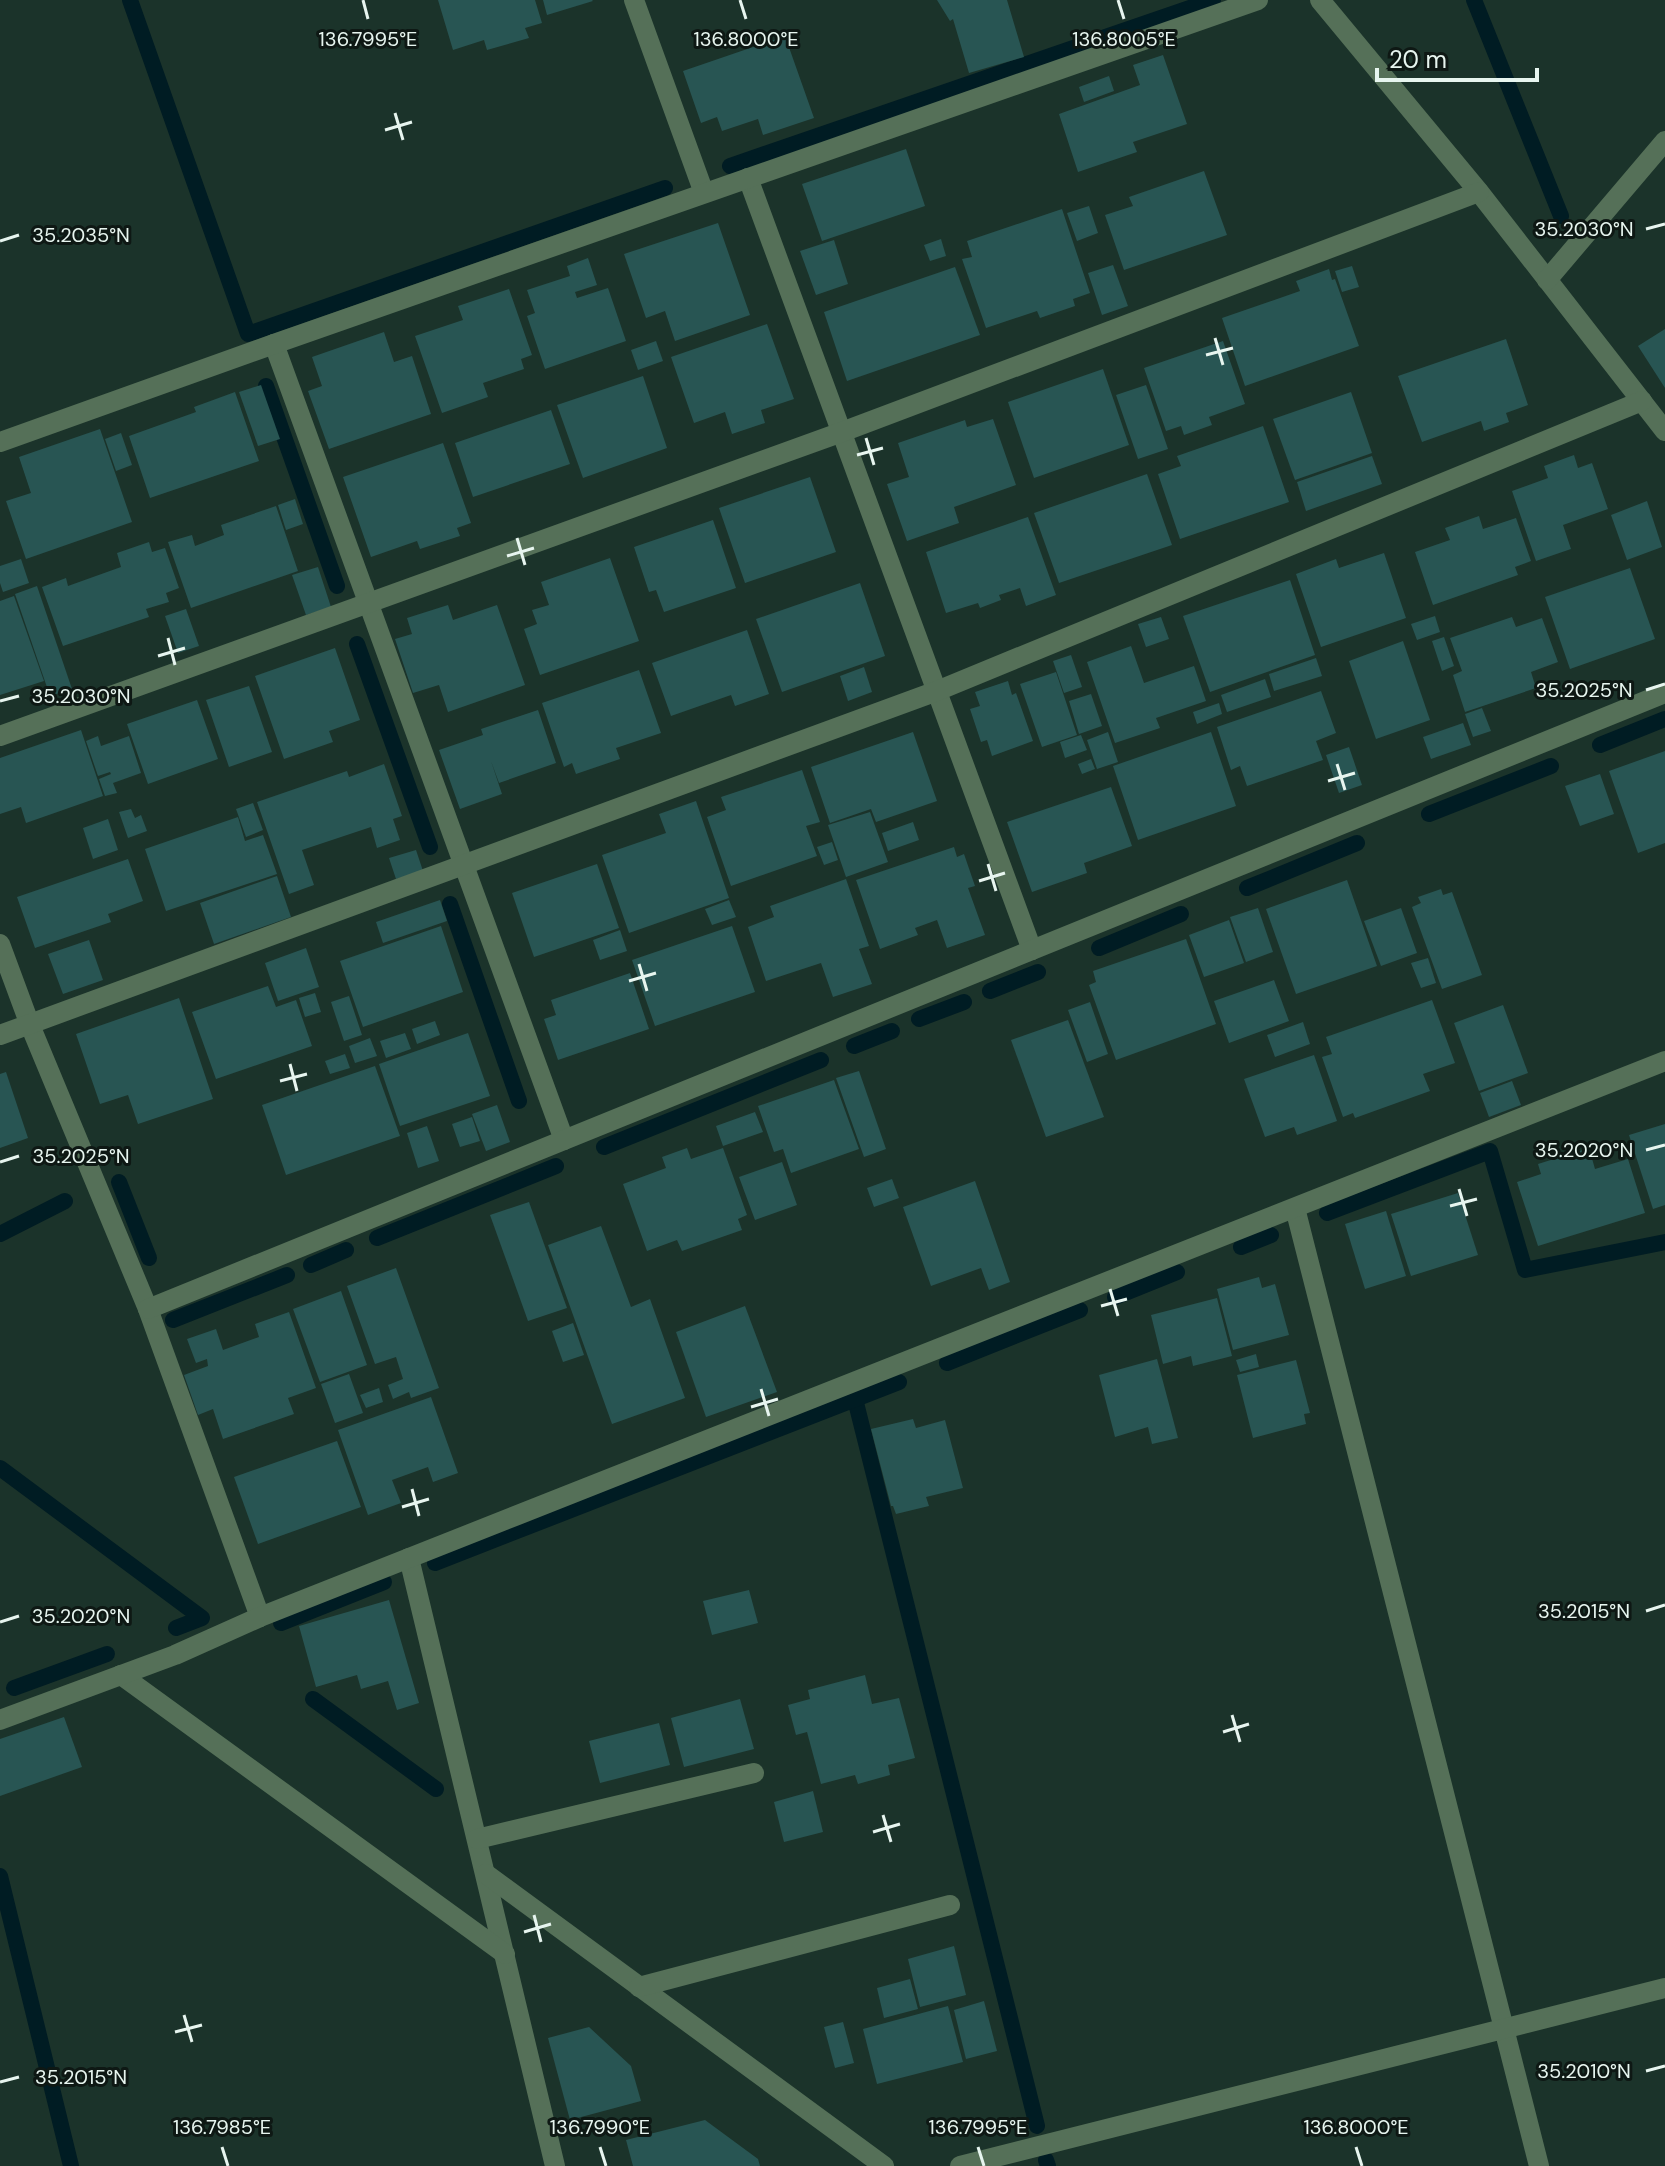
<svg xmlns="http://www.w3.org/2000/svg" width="1665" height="2166" font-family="'DM Sans',sans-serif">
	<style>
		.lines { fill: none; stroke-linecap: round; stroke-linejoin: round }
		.stream { stroke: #001c23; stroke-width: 16 }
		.building { fill: #285553 }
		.minor { stroke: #557058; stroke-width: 20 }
		.ticks { fill: none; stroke: #e7f5ef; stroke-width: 3 }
		.ticks-label { font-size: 20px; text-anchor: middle; fill: #e7f5ef; stroke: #0e1814; stroke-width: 6; stroke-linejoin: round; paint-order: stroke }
	</style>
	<rect width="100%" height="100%" fill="#1b332a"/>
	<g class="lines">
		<g class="stream">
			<path d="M130 0 248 334 665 188"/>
			<path d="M1474 0 1561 216"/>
			<path d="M730 166 1213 0"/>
			<path d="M266 386 337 586"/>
			<path d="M357 644 430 847"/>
			<path d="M1600 745 1665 719"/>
			<path d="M1429 814 1551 766"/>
			<path d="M1247 888 1357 843"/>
			<path d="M450 904 519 1101"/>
			<path d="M1099 948 1181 914"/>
			<path d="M990 991 1038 972"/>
			<path d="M919 1019 964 1002"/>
			<path d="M854 1046 892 1031"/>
			<path d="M604 1147 821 1060"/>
			<path d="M119 1182 149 1258"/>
			<path d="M1327 1213 1490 1151 1525 1270 1665 1242"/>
			<path d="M0 1234 65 1201"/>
			<path d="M377 1238 556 1166"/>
			<path d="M1241 1247 1271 1235"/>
			<path d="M311 1265 346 1250"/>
			<path d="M1115 1297 1177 1272"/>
			<path d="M173 1320 287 1275"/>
			<path d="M947 1363 1080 1310"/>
			<path d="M855 1399 1037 2126"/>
			<path d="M0 1468 202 1618 176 1628"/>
			<path d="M435 1563 899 1382"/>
			<path d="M281 1623 384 1582"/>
			<path d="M14 1688 107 1654"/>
			<path d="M313 1699 436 1789"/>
			<path d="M0 1876 71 2166"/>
			<path d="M1046 2160 1048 2166"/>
		</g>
	</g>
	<g class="building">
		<path d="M438 0H535L542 23 525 28 529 38 487 50 484 40 453 50Z"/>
		<path d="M543 0H592L593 1 547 15Z"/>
		<path d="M937 0H1007L1024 57 969 73 953 19 950 21Z"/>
		<path d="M785 36 814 118 763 135 758 119 722 131 717 117 701 123 683 71Z"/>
		<path d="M1163 55 1187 124 1133 142 1137 152 1078 172 1059 114 1140 85 1133 65Z"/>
		<path d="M1109 76 1114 91 1084 102 1079 87Z"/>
		<path d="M906 149 925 206 822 241 802 184Z"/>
		<path d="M1204 171 1227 235 1124 270 1105 215 1133 206 1129 197Z"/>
		<path d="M1089 206 1098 233 1077 241 1067 213Z"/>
		<path d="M1062 209 1090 293 1073 299 1075 306 1040 318 1037 311 986 328 962 259 972 257 967 241Z"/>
		<path d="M718 223 750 315 675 341 665 311 646 318 624 254Z"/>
		<path d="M941 239 946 256 930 261 924 245Z"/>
		<path d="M834 240 848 284 816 295 800 251Z"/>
		<path d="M588 258 597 285 575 292 577 298 608 288 626 341 545 369 527 316 535 313 527 290 570 276 567 266Z"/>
		<path d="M1113 265 1128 306 1102 315 1088 273Z"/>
		<path d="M1352 266 1359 287 1342 292 1335 271Z"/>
		<path d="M955 267 980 335 847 381 824 312Z"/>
		<path d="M1329 269 1332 280 1335 279 1359 346 1245 386 1222 318 1300 291 1296 281Z"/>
		<path d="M509 289 532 355 521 359 524 369 483 383 488 397 442 413 415 336 463 320 458 306Z"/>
		<path d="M767 324 794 399 761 410 765 423 732 434 725 412 694 423 671 357Z"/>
		<path d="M1665 329V388L1638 346Z"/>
		<path d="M384 332 394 362 412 356 431 414 329 449 308 391 322 386 312 357Z"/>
		<path d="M1506 339 1528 405 1506 413 1509 422 1484 431 1481 421 1422 442 1398 376Z"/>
		<path d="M656 341 663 361 638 370 631 350Z"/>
		<path d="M1223 341 1245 404 1209 417 1212 425 1184 435 1181 426 1166 431 1144 368Z"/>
		<path d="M1103 369 1129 445 1034 478 1008 402Z"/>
		<path d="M643 376 667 448 583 478 557 405Z"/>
		<path d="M261 385 280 439 258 446 239 392Z"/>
		<path d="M1146 385 1168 449 1138 459 1116 395Z"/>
		<path d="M235 392 259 461 150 498 129 436 196 412 194 407Z"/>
		<path d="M1351 392 1372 453 1295 480 1273 419Z"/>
		<path d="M551 410 570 464 473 497 455 443Z"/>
		<path d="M993 419 1016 485 954 507 959 523 907 541 887 484 909 477 898 443 965 420 967 427Z"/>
		<path d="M1263 426 1289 502 1180 539 1158 474 1181 466 1177 456Z"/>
		<path d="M100 429 132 522 26 559 6 501 31 493 19 457Z"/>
		<path d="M121 433 132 465 116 471 105 439Z"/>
		<path d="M443 443 471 523 457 528 460 536 420 549 417 541 371 557 343 477Z"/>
		<path d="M1574 455 1578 468 1592 463 1608 509 1563 525 1571 549 1536 561 1512 491 1548 478 1544 466Z"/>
		<path d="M1372 456 1382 484 1306 511 1297 482Z"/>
		<path d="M1147 474 1172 545 1059 583 1034 513Z"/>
		<path d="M810 477 836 552 745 583 719 508Z"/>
		<path d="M295 499 303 524 286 530 278 505Z"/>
		<path d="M1647 501 1662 547 1627 560 1611 515Z"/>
		<path d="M276 506 298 571 191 608 168 542 192 535 195 546 224 535 221 525Z"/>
		<path d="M1479 516 1483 529 1516 518 1531 561 1515 567 1518 575 1433 605 1415 552 1450 540 1445 528Z"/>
		<path d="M1028 517 1056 595 1026 606 1020 588 999 595 1001 600 980 608 978 603 946 613 926 552Z"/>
		<path d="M713 520 736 588 664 612 656 590 649 592 634 547Z"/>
		<path d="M149 542 152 552 165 548 179 588 166 593 169 602 146 609 149 617 63 646 42 587 66 578 68 586 121 567 117 553Z"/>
		<path d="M1384 553 1406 618 1321 647 1296 574 1336 559 1339 568Z"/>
		<path d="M610 558 639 641 540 675 524 629 537 624 532 610 549 605 541 582Z"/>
		<path d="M21 559 29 583 3 592 0 583V566Z"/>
		<path d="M318 567 331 607 306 615 292 575Z"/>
		<path d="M1630 568 1655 639 1570 669 1545 597Z"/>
		<path d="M1290 580 1315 655 1210 692 1183 616Z"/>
		<path d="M860 583 885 656 782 692 756 619Z"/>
		<path d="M37 586 72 689 50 696 15 594Z"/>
		<path d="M14 596 44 681 0 695V601Z"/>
		<path d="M448 605 453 620 497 605 525 685 448 712 439 685 413 693 395 639 412 634 407 618Z"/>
		<path d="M186 609 199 646 178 653 165 616Z"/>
		<path d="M1435 616 1440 632 1417 640 1411 624Z"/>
		<path d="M1161 617 1169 639 1146 647 1138 624Z"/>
		<path d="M1512 617 1516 627 1542 618 1558 662 1531 672 1536 688 1465 712 1453 675 1462 671 1450 638Z"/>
		<path d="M747 630 769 694 735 706 731 695 671 716 652 663Z"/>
		<path d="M1444 637 1454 666 1442 671 1432 641Z"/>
		<path d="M1403 641 1430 720 1376 739 1349 661Z"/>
		<path d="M1131 646 1144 683 1194 666 1206 701 1156 718 1160 728 1115 743 1087 662Z"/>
		<path d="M335 648 360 720 329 731 333 742 284 759 255 676Z"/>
		<path d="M1071 655 1082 687 1064 693 1053 661Z"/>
		<path d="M1316 658 1322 676 1274 691 1269 674Z"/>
		<path d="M864 667 872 692 848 701 840 676Z"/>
		<path d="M639 670 661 733 616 748 620 759 576 774 572 763 564 767 542 703Z"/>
		<path d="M1056 672 1077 735 1042 747 1020 684Z"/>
		<path d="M1265 679 1271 697 1227 712 1221 695Z"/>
		<path d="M1008 681 1012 695 1016 693 1033 741 992 756 987 740 981 742 970 709 980 706 975 692Z"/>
		<path d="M249 686 272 752 229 767 206 700Z"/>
		<path d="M1321 691 1336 733 1316 741 1323 760 1247 786 1240 766 1231 770 1217 727Z"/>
		<path d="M1091 694 1102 726 1079 734 1069 701Z"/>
		<path d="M197 700 218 759 148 784 127 724Z"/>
		<path d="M1219 703 1222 714 1197 724 1193 712Z"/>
		<path d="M1482 708 1491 731 1473 737 1465 714Z"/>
		<path d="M538 710 556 763 499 783 491 761 502 794 460 809 439 750 483 735 481 729Z"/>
		<path d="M1463 723 1471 745 1431 759 1423 737Z"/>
		<path d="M81 730 103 796 26 823 21 807 0 814V758Z"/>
		<path d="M913 732 937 801 876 822 871 809 830 823 811 767Z"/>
		<path d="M1108 732 1118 762 1097 769 1087 740Z"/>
		<path d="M1211 732 1236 806 1138 840 1113 766Z"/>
		<path d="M1081 735 1087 750 1065 758 1060 742Z"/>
		<path d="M98 736 101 746 129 736 141 773 113 783 117 793 105 796 99 779 111 774 110 772 98 776 86 741Z"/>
		<path d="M1349 747 1362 785 1339 793 1326 755Z"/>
		<path d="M1665 751V843L1638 853 1609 771Z"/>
		<path d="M1091 759 1095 769 1082 774 1078 764Z"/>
		<path d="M384 764 402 816 393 819 400 840 377 848 371 827 302 850 314 885 289 894 257 802 347 771 349 777Z"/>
		<path d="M802 770 820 822 806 826 817 856 731 886 707 817 726 810 721 797Z"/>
		<path d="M1600 774 1614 814 1580 826 1565 786Z"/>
		<path d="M1111 787 1132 846 1084 863 1087 873 1032 892 1007 822Z"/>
		<path d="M696 801 729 898 629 933 602 855 666 833 659 814Z"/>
		<path d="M253 803 263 830 246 837 236 809Z"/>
		<path d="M131 809 135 818 141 815 147 831 128 838 119 812Z"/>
		<path d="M870 812 888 862 846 877 828 825Z"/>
		<path d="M238 817 245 841 263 835 277 874 166 911 145 849Z"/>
		<path d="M108 819 118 850 93 859 83 828Z"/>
		<path d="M913 822 919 840 888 851 882 833Z"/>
		<path d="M832 842 838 860 824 865 817 847Z"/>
		<path d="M954 847 957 857 964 854 975 886 968 888 985 935 947 948 937 920 915 928 918 935 880 949 856 880Z"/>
		<path d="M416 850 423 871 396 879 389 858Z"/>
		<path d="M128 859 143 901 108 914 111 922 35 948 17 897Z"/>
		<path d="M597 864 619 928 534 957 512 893Z"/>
		<path d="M277 876 291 917 214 944 200 903Z"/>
		<path d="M846 879 869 946 859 949 872 984 833 997 821 963 766 981 748 927 774 917 770 906Z"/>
		<path d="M1347 880 1377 966 1296 994 1266 909Z"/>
		<path d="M1441 889 1443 895 1452 892 1482 975 1442 989 1412 907 1421 903 1418 897Z"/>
		<path d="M440 900 447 921 383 943 376 922Z"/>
		<path d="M729 900 736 917 712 925 705 909Z"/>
		<path d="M1258 908 1273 952 1246 962 1230 917Z"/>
		<path d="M1401 908 1417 953 1381 966 1364 921Z"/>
		<path d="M1229 920 1244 963 1204 977 1189 935Z"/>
		<path d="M441 926 463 992 363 1027 340 961Z"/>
		<path d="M732 926 755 992 655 1026 632 960Z"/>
		<path d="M620 930 627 951 600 960 593 940Z"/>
		<path d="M1186 939 1216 1024 1116 1060 1089 985 1096 982 1093 971Z"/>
		<path d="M89 940 103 980 63 994 48 954Z"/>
		<path d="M306 948 319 987 278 1001 265 963Z"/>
		<path d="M1428 958 1436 983 1421 988 1411 963Z"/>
		<path d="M630 973 649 1029 558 1060 544 1019 556 1015 551 1000Z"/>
		<path d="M1274 980 1289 1021 1229 1043 1214 1001Z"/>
		<path d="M268 986 276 1007 296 1000 312 1046 216 1079 192 1012Z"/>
		<path d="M315 993 321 1012 305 1017 299 998Z"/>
		<path d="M349 996 362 1035 344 1041 331 1002Z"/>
		<path d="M179 998 213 1099 138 1124 128 1095 100 1104 76 1034Z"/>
		<path d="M1432 1000 1455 1063 1423 1074 1430 1091 1355 1118 1353 1113 1343 1117 1322 1057 1332 1054 1326 1037Z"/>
		<path d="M1090 1002 1108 1054 1087 1062 1068 1010Z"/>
		<path d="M1503 1005 1528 1073 1479 1091 1454 1023Z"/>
		<path d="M1068 1020 1104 1117 1046 1137 1011 1040Z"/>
		<path d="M435 1021 440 1035 417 1044 412 1029Z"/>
		<path d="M1303 1022 1310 1044 1275 1057 1267 1035Z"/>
		<path d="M405 1033 411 1049 386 1058 380 1041Z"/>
		<path d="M468 1033 490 1096 400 1126 379 1064Z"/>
		<path d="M370 1038 377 1056 355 1063 349 1046Z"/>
		<path d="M345 1054 350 1068 330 1074 325 1061Z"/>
		<path d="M1314 1055 1337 1121 1297 1135 1294 1127 1265 1137 1244 1079Z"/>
		<path d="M375 1066 400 1136 286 1175 262 1105Z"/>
		<path d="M859 1071 886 1149 864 1157 836 1078Z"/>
		<path d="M6 1072 28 1138 0 1148V1074Z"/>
		<path d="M834 1080 859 1149 791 1173 783 1149 774 1152 758 1106Z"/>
		<path d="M1512 1081 1521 1105 1489 1117 1480 1093Z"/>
		<path d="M497 1105 510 1142 486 1151 472 1114Z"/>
		<path d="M755 1112 763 1132 723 1146 716 1126Z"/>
		<path d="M472 1117 480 1141 460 1147 452 1124Z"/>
		<path d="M1665 1124V1205L1653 1209 1629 1135Z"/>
		<path d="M427 1126 439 1161 418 1168 407 1133Z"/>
		<path d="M687 1148 691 1159 723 1148 747 1215 738 1219 742 1230 682 1251 677 1240 647 1251 623 1184 666 1168 662 1157Z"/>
		<path d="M1589 1148 1595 1169 1628 1159 1645 1213 1538 1246 1517 1182 1541 1174 1538 1164Z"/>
		<path d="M782 1162 797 1205 755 1220 739 1177Z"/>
		<path d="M892 1179 899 1198 874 1207 867 1188Z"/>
		<path d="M975 1181 1010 1282 989 1290 981 1268 931 1286 903 1207Z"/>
		<path d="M1458 1193 1478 1255 1411 1276 1391 1214Z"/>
		<path d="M529 1202 567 1308 528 1321 490 1215Z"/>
		<path d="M1386 1211 1406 1276 1365 1289 1345 1224Z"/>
		<path d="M601 1226 631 1307 650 1299 685 1398 612 1424 548 1245Z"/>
		<path d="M396 1268 439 1388 411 1398 409 1392 393 1399 388 1385 403 1379 396 1357 375 1364 347 1286Z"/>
		<path d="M1259 1277 1262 1288 1275 1284 1289 1335 1233 1350 1217 1289Z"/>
		<path d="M341 1291 367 1365 320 1382 293 1309Z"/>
		<path d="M1217 1298 1232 1356 1193 1366 1191 1356 1163 1364 1151 1315Z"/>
		<path d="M745 1306 777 1392 706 1417 676 1332Z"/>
		<path d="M289 1312 316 1388 288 1398 294 1414 223 1439 213 1409 198 1415 184 1375 208 1366 207 1359 196 1363 187 1339 216 1329 223 1350 259 1337 255 1324Z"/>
		<path d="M573 1323 584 1355 563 1362 552 1331Z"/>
		<path d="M1256 1354 1259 1367 1240 1372 1236 1360Z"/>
		<path d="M1157 1359 1178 1438 1152 1444 1148 1427 1115 1437 1099 1375Z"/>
		<path d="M1296 1360 1310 1413 1304 1414 1306 1424 1253 1438 1237 1375Z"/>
		<path d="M349 1374 363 1413 335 1423 321 1384Z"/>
		<path d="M379 1388 383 1402 366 1408 360 1395Z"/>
		<path d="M431 1397 458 1473 433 1482 428 1467 392 1480 401 1503 368 1515 338 1430Z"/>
		<path d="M913 1419 916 1428 945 1420 963 1488 926 1497 929 1506 896 1514 893 1506H891L871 1429Z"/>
		<path d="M337 1441 361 1507 258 1544 234 1477Z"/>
		<path d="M749 1590 758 1623 712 1635 703 1601Z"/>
		<path d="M389 1600 419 1703 397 1710 388 1681 361 1689 357 1675 316 1687 299 1626Z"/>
		<path d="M865 1675 872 1704 899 1698 915 1758 888 1765 890 1775 858 1784 855 1775 821 1784 807 1732 796 1735 788 1705 810 1699 808 1690Z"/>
		<path d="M740 1699 754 1749 684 1767 671 1718Z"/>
		<path d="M64 1717 82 1767 0 1796V1739Z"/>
		<path d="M659 1723 670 1765 600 1783 589 1741Z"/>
		<path d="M813 1791 823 1832 784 1842 774 1802Z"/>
		<path d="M954 1946 966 1995 920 2007 908 1959Z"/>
		<path d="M910 1979 918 2009 884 2018 877 1988Z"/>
		<path d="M984 2001 997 2051 966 2059 954 2010Z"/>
		<path d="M948 2006 963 2062 877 2084 863 2029Z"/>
		<path d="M843 2022 854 2063 835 2068 824 2027Z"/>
		<path d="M589 2027 631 2066 641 2101 570 2120 548 2038Z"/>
		<path d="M705 2120 758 2159 760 2166H633L626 2140Z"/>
	</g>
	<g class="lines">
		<g class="minor">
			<path d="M634 0 704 193"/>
			<path d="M1320 0 1479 192 1665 431"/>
			<path d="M748 178 1032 950"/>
			<path d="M1547 280 1665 141"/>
			<path d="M274 344 564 1140"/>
			<path d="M0 442 274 344 1258 0"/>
			<path d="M0 736 842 432 1479 192"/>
			<path d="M0 944 30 1025 148 1309 260 1617"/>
			<path d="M0 1035 937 691 1642 401"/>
			<path d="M1295 1208 1539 2166"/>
			<path d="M148 1309 1665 693"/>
			<path d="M409 1558 555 2166"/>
			<path d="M121 1675 505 1954"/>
			<path d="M0 1720 175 1655 260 1617 1665 1061"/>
			<path d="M477 1839 754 1773"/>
			<path d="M486 1874 884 2166"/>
			<path d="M639 1987 950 1905"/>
			<path d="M960 2166 1665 1988"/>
		</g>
	</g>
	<path class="ticks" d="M363 0 368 19M740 0 746 19M1118 0 1124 19M395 113 403 140M385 130 412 122M1646 229 1665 224M0 241 19 235M1215 338 1223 365M1206 355 1233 348M866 438 874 465M857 455 883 448M517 538 525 565M507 556 534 548M168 638 175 665M158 656 185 648M1646 690 1665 684M0 701 19 696M1337 764 1345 790M1328 781 1355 773M988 864 996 891M979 881 1005 873M639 964 647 991M629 981 656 973M290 1064 297 1091M280 1081 307 1074M1646 1150 1665 1145M0 1162 19 1156M1459 1189 1467 1216M1450 1206 1477 1199M1110 1289 1118 1316M1101 1306 1127 1299M761 1389 769 1416M751 1407 778 1399M412 1489 419 1516M402 1507 429 1499M1646 1611 1665 1605M0 1622 19 1616M1232 1715 1240 1742M1223 1732 1249 1724M883 1815 891 1842M873 1832 900 1824M534 1915 541 1942M524 1932 551 1924M184 2015 192 2042M175 2032 202 2025M1646 2071 1665 2066M0 2082 19 2077M222 2147 228 2166M600 2147 606 2166M978 2147 984 2166M1356 2147 1362 2166"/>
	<g class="ticks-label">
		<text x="368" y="46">136.7995°E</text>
		<text x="746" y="46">136.8000°E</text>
		<text x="1124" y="46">136.8005°E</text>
		<text x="1584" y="236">35.2030°N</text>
		<text x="81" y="242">35.2035°N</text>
		<text x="1584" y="697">35.2025°N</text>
		<text x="81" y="703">35.2030°N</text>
		<text x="1584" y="1157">35.2020°N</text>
		<text x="81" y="1163">35.2025°N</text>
		<text x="1584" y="1618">35.2015°N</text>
		<text x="81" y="1623">35.2020°N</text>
		<text x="1584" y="2078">35.2010°N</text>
		<text x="81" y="2084">35.2015°N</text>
		<text x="222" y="2134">136.7985°E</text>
		<text x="600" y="2134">136.7990°E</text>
		<text x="978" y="2134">136.7995°E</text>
		<text x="1356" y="2134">136.8000°E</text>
	</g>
	<path d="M1377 68v12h160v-12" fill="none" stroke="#e7f5ef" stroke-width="4"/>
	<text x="1389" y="68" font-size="24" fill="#e7f5ef" stroke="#0e1814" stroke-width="6" paint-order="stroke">20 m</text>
</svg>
